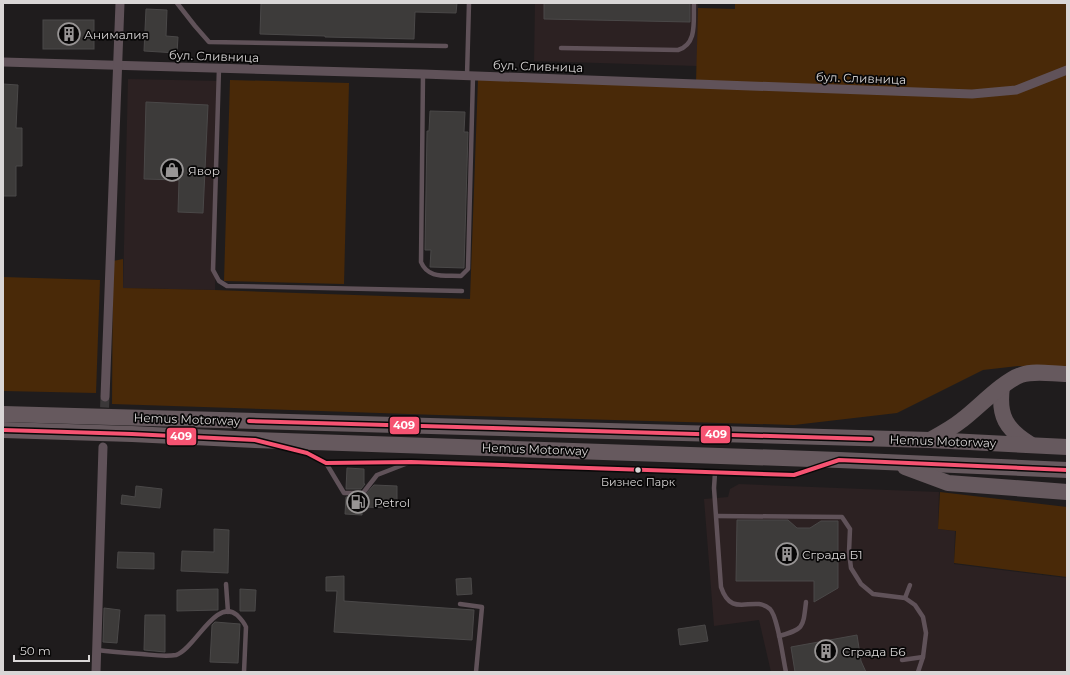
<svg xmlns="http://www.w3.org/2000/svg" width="1070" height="675" font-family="Montserrat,sans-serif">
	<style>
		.built { fill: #2c2122 }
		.green { fill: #492908 }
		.building { fill: #3d3b3a; stroke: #4a4848 }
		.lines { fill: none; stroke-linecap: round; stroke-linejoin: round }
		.street-tunnel { stroke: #3b3839; stroke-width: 9; stroke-dasharray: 9 4.5; stroke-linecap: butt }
		.lane { stroke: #605259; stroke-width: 4.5 }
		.street { stroke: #605259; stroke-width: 9 }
		.highway { stroke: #66595e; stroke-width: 16 }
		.bus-1-casing { stroke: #080707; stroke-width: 7 }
		.bus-1 { stroke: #f65372; stroke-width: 4 }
		.bus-dot { fill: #d9d6d6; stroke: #080707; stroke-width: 1.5 }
		.labels { text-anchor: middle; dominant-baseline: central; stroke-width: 3.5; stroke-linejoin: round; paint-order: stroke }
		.bus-label { font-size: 11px; fill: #d9d6d6; stroke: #080707 }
		.poi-label { font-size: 12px; fill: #d9d6d6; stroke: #080707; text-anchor: start }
		.street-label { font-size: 12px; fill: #d9d6d6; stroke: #080707 }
		.line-badge { stroke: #080707; stroke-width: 1.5 }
		.badge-label { font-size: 11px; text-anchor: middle; font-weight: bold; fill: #fff }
	</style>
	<rect width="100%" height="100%" fill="#1f1c1d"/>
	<g class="built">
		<path d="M535 3H698L697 66 534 61Z"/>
		<path d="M128 79 220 81 215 290 123 288Z"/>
		<path d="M739 484 939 492 938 529 955 531 954 564 1067 578V672H771L759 620 714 626 704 499 728 497 730 489Z"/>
	</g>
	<g class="green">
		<path d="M735 3H1067V369L1018 366 983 370 897 413 794 425 438 415 112 404 113 261 123 259V288L215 290 470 299 478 79 696 83 698 8 735 9Z"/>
		<path d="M230 80 349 83 344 284 224 281Z"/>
		<path d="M3 277 100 280 96 393 3 391Z"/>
		<path d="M940 492 1067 507V577L954 563 956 531 938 529Z"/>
	</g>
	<g class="building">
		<path d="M261 3H457L456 13 415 12 414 39 325 37V36L260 34Z"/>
		<path d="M544 3H690V22L544 19Z"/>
		<path d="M146 9 167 10 166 36 178 37 177 53 144 51Z"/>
		<rect x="43" y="20" width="51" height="29"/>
		<path d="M3 84 18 85 16 128H22V166H16V196H3Z"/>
		<path d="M146 102 208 105 203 213 178 212 179 180 144 179Z"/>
		<path d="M430 111 465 112 464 132H468L464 268 430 267 431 250H425L427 131H429Z"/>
		<path d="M347 468 364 469V484H365L361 489H346Z"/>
		<path d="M374 485 397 486V508L362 507V515L345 514 346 497 364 496Z"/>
		<path d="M136 486 162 489 160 508 121 504 122 495 135 497Z"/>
		<path d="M737 520H788L797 528H810L821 521H838V588L814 602V581H736Z"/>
		<path d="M214 529 229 530 228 573 181 571 182 551 214 552Z"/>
		<path d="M118 552 154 553V569L117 568Z"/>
		<path d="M344 576V601L474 610 472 640 334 632 337 591H326V577Z"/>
		<path d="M471 578 472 594 457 595 456 579Z"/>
		<path d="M218 589V610L177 611V590Z"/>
		<path d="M240 589 256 590 255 611H240Z"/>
		<path d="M104 608 120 610 117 643 103 642Z"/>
		<path d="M145 615H165V652L144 650Z"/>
		<path d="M215 622 240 624 238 663 210 662 212 625Z"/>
		<path d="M705 625 708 641 680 645 678 629Z"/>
		<path d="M857 635 861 661 866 672H795L791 647Z"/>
	</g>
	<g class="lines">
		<path class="street-tunnel" d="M104 421 105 397"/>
		<g class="lane">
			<path d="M177 3 195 26 209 42 446 46"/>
			<path d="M561 48 678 50C698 44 693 20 694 3"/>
			<path d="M219 68 213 270 219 281 227 286 462 291"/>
			<path d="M423 74 421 262C428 279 445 275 461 276L468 269 473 76"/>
			<path d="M467 76 469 3"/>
			<path d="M286 448 307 453 326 463 411 462 715 473 794 475 822 465"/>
			<path d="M326 463 344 493H363L377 475 408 463"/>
			<path d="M715 473 714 488 721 587C732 620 753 594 770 609 778 617 783 659 786 672"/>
			<path d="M717 516 842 517 850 529 849 552 851 568 861 584 873 594 905 598 915 605 923 617 926 633 923 657 918 672"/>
			<path d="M226 584 228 612"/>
			<path d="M905 598 910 585"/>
			<path d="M460 604 482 607 476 672"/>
			<path d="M779 636C804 629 803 628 806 602"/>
			<path d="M97 650C112 652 127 653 142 654 153 655 165 657 176 655 194 650 216 597 237 615 241 619 244 622 246 627L244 672"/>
			<path d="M902 660 923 657"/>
		</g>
		<g class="street">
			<path d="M3 62 423 74 972 94 1016 90 1067 70"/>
			<path d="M105 397 120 3"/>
			<path d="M96 672 103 447"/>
		</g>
		<g class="highway">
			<path d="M1002 387C998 416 1006 429 1030 444"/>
			<path d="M3 414 930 440 1067 447"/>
			<path d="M3 430 132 434 255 440 839 460 1067 470"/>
			<path d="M930 440C941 434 952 428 962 420 978 408 1003 381 1021 375 1035 370 1052 374 1067 374"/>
			<path d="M905 467 948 483 1067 492"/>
		</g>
		<g class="bus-1-casing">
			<g id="bus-1">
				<path d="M249 421 871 439"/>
				<path d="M3 430 132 434 255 440 307 453 326 463 411 462 794 475 839 460 1067 470"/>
			</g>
		</g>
		<use href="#bus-1" class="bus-1"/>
	</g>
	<defs>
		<g id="building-ring" transform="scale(1.15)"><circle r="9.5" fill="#080707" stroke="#989595" stroke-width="1.5"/><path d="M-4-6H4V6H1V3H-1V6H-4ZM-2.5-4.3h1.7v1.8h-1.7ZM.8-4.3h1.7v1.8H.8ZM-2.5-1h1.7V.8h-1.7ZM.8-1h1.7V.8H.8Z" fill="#989595"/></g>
		<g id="shop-ring" transform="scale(1.15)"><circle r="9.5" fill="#080707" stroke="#989595" stroke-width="1.5"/><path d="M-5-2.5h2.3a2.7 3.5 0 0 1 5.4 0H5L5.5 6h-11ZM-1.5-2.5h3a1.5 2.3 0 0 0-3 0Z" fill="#989595"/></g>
		<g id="fuel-ring" transform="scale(1.15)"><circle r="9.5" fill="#080707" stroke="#989595" stroke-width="1.5"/><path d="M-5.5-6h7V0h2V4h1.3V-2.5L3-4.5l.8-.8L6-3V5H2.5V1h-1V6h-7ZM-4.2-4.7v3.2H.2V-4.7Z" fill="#989595"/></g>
	</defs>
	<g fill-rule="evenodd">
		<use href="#building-ring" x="69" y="34"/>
		<use href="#shop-ring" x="172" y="170"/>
		<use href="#fuel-ring" x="358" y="502"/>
		<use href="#building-ring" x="787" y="554"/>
		<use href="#building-ring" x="826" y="651"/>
	</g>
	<circle class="bus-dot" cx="638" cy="470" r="3.5"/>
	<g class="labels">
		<g class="bus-label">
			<text x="638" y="482">Бизнес Парк</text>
		</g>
		<g class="poi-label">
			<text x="84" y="34">Анималия</text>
			<text x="188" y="170">Явор</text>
			<text x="374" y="502">Petrol</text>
			<text x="802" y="554">Сграда Б1</text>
			<text x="842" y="651">Сграда Б6</text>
		</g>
		<g class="street-label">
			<text transform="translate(214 56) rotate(2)">бул. Сливница</text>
			<text transform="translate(538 66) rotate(2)">бул. Сливница</text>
			<text transform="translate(861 78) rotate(2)">бул. Сливница</text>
			<text transform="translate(187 419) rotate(2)">Hemus Motorway</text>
			<text transform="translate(943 441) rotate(2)">Hemus Motorway</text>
			<text transform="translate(535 449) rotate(2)">Hemus Motorway</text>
		</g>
	</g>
	<g class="line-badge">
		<rect x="389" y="416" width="31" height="19" rx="4" fill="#f65372"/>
		<rect x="700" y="425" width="31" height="19" rx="4" fill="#f65372"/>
		<rect x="166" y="427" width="31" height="19" rx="4" fill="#f65372"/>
	</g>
	<g class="badge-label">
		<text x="404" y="429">409</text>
		<text x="716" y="438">409</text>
		<text x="181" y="440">409</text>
	</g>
	<rect width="1070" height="675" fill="none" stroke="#d9d6d6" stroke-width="8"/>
	<path d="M14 655v6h75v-6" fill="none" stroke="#d9d6d6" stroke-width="2"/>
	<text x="20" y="655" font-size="12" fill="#d9d6d6" stroke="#080707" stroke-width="3" paint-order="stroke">50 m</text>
</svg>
